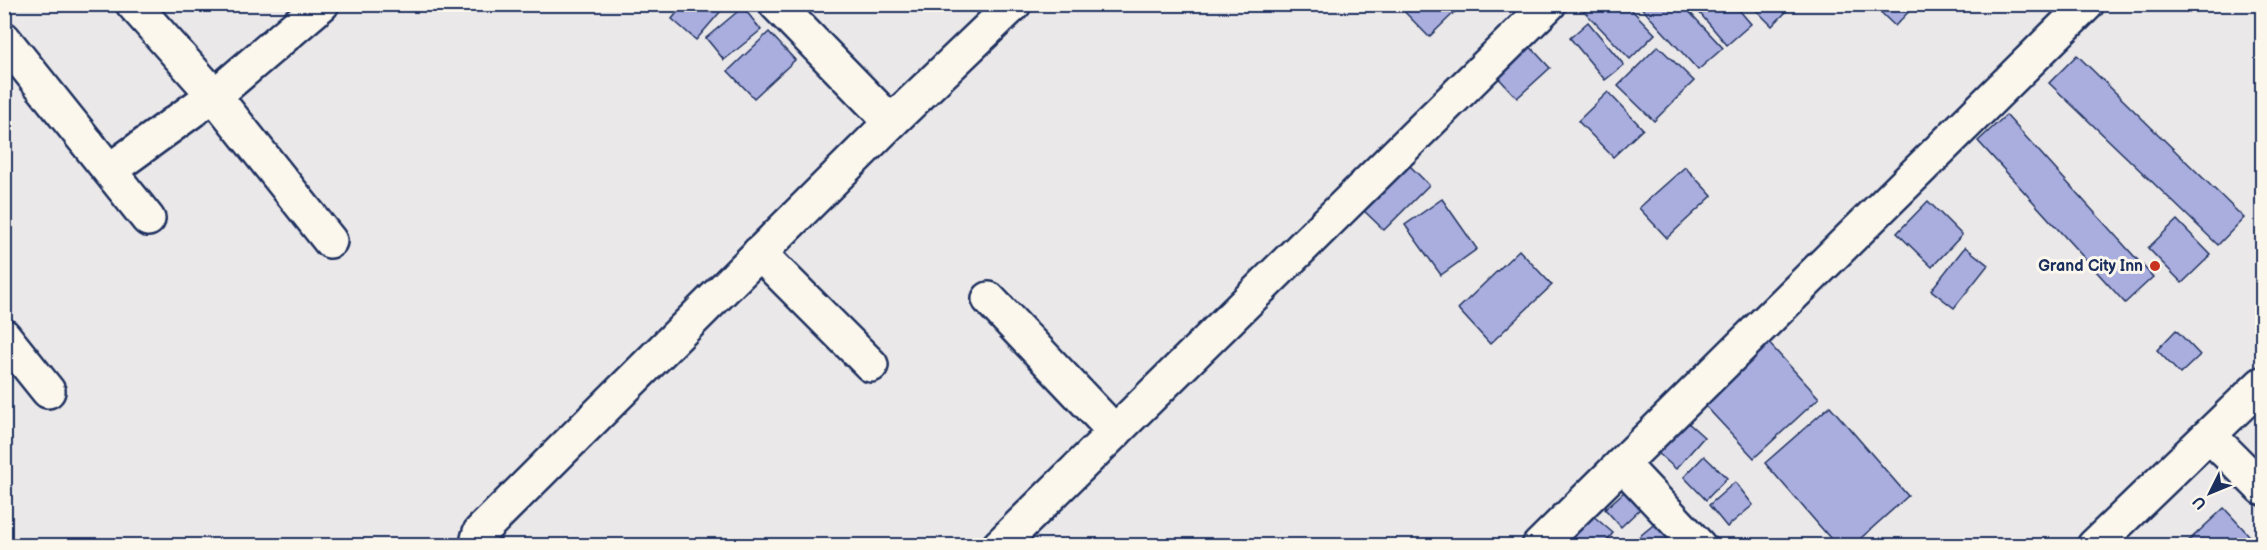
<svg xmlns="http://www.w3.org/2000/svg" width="2267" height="550" font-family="'Balsamiq Sans',sans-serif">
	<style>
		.building { fill: #a9aedf; stroke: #1b2f5e; stroke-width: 1.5 }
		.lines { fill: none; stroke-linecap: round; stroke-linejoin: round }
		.minor-casing { stroke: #1b2f5e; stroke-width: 38 }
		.minor { stroke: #fbf7ec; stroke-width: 33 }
		.poi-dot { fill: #c8321e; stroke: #fbf7ec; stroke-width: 2 }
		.labels { text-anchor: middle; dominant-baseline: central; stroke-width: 6; stroke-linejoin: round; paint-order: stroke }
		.poi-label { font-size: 16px; font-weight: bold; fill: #1b2f5e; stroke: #fbf7ec; text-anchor: end }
	</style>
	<rect width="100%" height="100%" fill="#ebe8e9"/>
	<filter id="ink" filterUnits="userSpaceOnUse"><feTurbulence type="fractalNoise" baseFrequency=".0167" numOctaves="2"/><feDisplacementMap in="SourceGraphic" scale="12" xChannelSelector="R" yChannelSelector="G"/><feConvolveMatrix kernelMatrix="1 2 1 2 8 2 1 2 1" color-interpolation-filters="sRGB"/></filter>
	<g filter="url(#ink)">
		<g class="building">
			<path d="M684 4H727L696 40 672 19Z"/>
			<path d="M1397 4H1463L1429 37Z"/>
			<path d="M1584 4H1626L1655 34 1630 59 1581 8Z"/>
			<path d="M1638 4H1682L1723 48 1698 70Z"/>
			<path d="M1692 4H1734L1751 24 1727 45Z"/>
			<path d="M1750 4H1794L1772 26Z"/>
			<path d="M1872 4H1916L1895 26Z"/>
			<path d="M743 7 761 30 724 60 706 38Z"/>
			<path d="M1588 22 1624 65 1605 80 1570 38Z"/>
			<path d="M769 32 795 60 754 98 728 71Z"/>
			<path d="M1526 42 1550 68 1517 98 1493 72Z"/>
			<path d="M1658 46 1694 81 1654 121 1618 86Z"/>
			<path d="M2077 55 2244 218 2218 245 2049 83Z"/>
			<path d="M1608 92 1643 129 1613 157 1578 121Z"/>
			<path d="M2006 115 2153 277 2125 303 1978 141Z"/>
			<path d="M1405 161 1429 185 1384 230 1360 207Z"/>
			<path d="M1685 167 1712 196 1667 238 1639 208Z"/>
			<path d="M1442 199 1477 249 1441 275 1405 225Z"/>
			<path d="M1928 201 1962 235 1932 267 1897 233Z"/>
			<path d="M2177 220 2211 255 2182 283 2148 248Z"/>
			<path d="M1965 247 1988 265 1954 308 1931 290Z"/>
			<path d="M1519 250 1552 285 1490 344 1458 309Z"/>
			<path d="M2176 330 2200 355 2180 374 2157 350Z"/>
			<path d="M1766 340 1819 398 1754 458 1700 400Z"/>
			<path d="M1830 406 1908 496 1852 546H1837L1765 463Z"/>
			<path d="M1686 421 1704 437 1676 469 1658 453Z"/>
			<path d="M1704 456 1727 478 1706 500 1684 477Z"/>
			<path d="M1735 482 1753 505 1727 527 1709 505Z"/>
			<path d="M1625 491 1641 508 1621 527 1605 509Z"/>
			<path d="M2224 508 2259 546H2183Z"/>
			<path d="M1590 513 1613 533 1602 546H1575L1568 539Z"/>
			<path d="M1657 522 1676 546H1639L1635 540Z"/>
		</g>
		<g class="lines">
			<g class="minor-casing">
				<g id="minor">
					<path d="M133 4 213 94 330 241"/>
					<path d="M776 4 891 122"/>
					<path d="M4 39 148 219"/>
					<path d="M110 170 226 86 322 4"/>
					<path d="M759 253 871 365"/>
					<path d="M989 299 1115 432"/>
					<path d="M4 336 48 391"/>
					<path d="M2210 436 2262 488"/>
					<path d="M1622 464 1699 546"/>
					<path d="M482 546 478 539 480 532 891 122 1014 4"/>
					<path d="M999 546 1549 4"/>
					<path d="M1539 546 2087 4"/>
					<path d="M2094 546 2262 384"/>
				</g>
			</g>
			<use href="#minor" class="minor"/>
		</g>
	</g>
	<circle class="poi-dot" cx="2155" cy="266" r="6"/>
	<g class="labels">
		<g class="poi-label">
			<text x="2143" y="266">Grand City Inn</text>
		</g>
	</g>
	<rect width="2267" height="550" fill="none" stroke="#fbf7ec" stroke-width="24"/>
	<rect x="12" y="12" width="2243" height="526" fill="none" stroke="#1b2f5e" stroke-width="2" filter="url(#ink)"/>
	<g transform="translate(2210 493) rotate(227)" stroke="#fbf7ec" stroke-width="4.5" paint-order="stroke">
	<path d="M0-4.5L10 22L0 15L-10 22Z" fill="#1b2f5e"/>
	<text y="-9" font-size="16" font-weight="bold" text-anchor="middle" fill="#1b2f5e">U</text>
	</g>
</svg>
